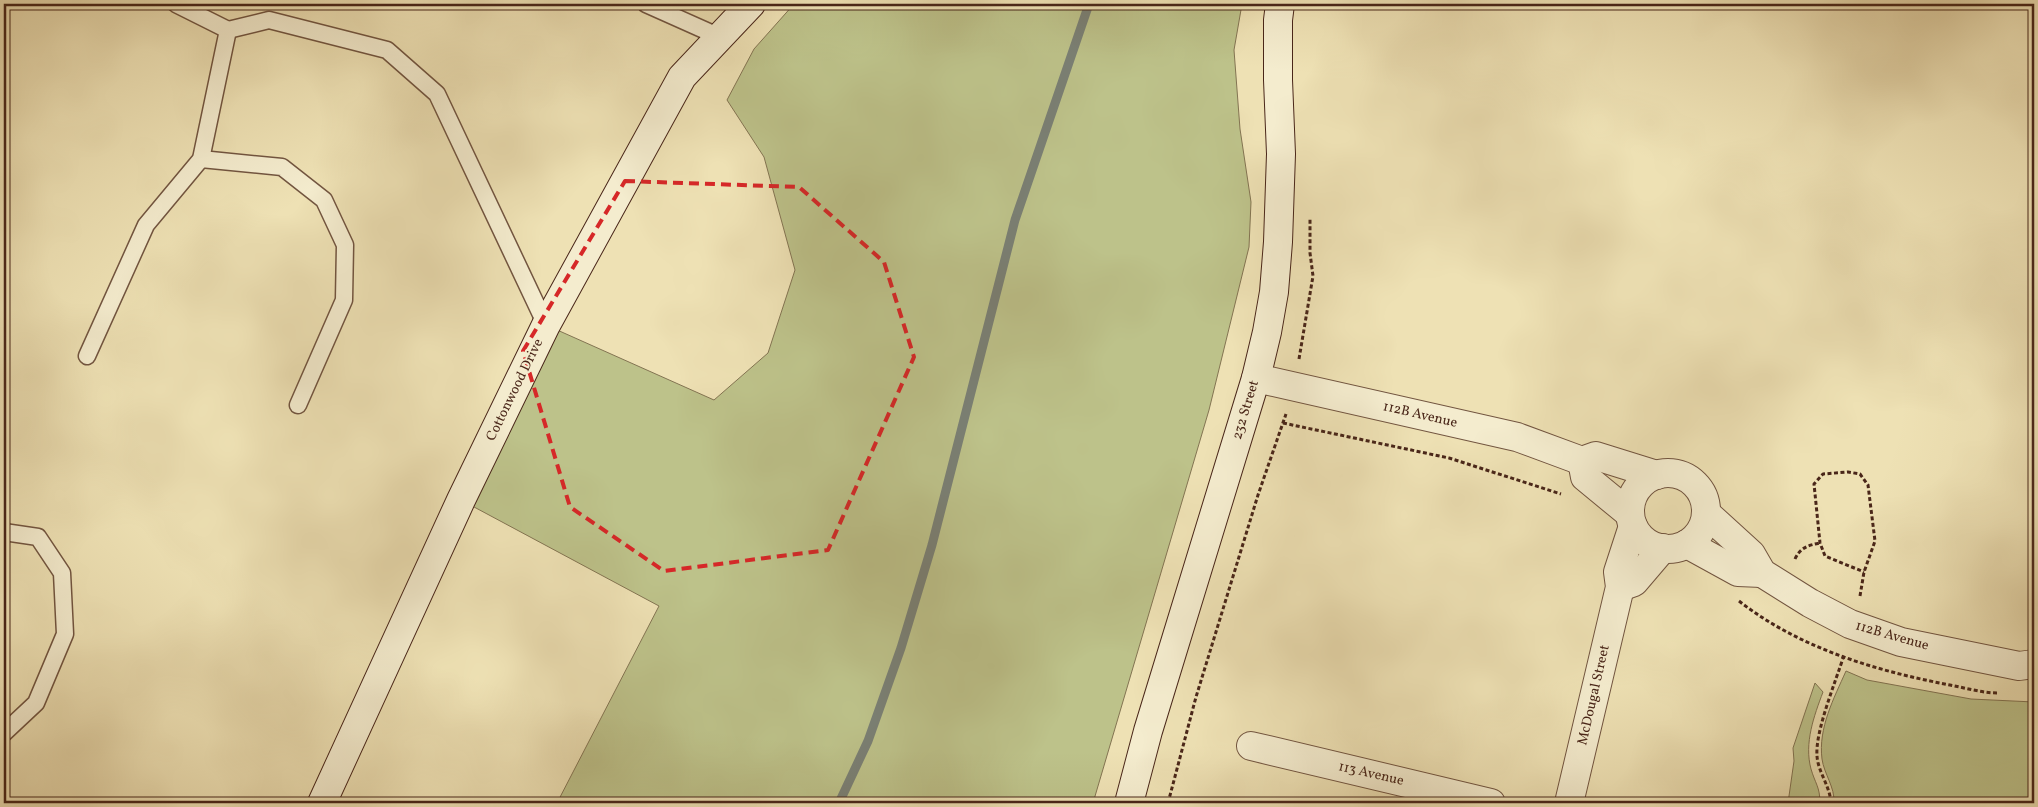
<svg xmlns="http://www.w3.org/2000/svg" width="2038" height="807" font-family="Vollkorn,serif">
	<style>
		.green { fill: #bdc28a; stroke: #837452 }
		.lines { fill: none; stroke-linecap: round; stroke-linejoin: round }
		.stream { stroke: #7a8075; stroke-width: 9 }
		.lane-casing { stroke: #725540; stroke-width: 19 }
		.street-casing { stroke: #725540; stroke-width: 30 }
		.secondary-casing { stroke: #492619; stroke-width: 30 }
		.path { stroke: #492619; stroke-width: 3; stroke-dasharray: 4 2.5; stroke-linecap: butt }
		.lane { stroke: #f4ecce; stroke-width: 16 }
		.street { stroke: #f4ecce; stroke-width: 28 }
		.secondary { stroke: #f4ecce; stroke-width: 28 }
		.marked { fill: none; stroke: #d62828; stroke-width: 4; stroke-dasharray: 10 6; stroke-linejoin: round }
		.labels { text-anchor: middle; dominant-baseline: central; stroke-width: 4; stroke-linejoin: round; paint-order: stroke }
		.street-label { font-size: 14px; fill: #492619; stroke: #f4ecce }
	</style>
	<rect width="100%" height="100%" fill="#eee1b4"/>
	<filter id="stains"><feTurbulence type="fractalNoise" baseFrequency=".004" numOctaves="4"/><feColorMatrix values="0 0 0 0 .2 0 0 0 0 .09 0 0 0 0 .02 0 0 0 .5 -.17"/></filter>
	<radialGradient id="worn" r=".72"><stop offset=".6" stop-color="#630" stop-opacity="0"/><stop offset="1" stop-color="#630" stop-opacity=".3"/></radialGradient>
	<g class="green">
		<path d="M794 4H1242L1234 50 1240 129 1251 202 1249 247 1209 410 1093 803H557L659 606 461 500 546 325 714 400 768 353 795 270 764 157 727 100 754 49Z"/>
		<path d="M1846 671 1867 680 1971 699 2034 702V803H1834C1835 787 1824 774 1822 759 1818 728 1834 698 1846 671Z"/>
		<path d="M1815 683 1823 692C1814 716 1804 743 1811 769 1815 783 1820 787 1820 803H1788L1794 761 1793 748Z"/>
	</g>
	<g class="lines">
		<path class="stream" d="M839 803 868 741 901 648 932 545 1015 220 1089 4"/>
		<g class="lane-casing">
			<g id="lane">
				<path d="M176 4 228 30 269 20 387 50 437 94 546 325"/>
				<path d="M646 4 720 37"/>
				<path d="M201 159 282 167 324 200 345 245 344 300 298 405"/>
				<path d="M87 356 146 225 201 159 228 30"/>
				<path d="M4 532 38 537 62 573 65 634 36 703 4 733"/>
			</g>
		</g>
		<g class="street-casing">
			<g id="street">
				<path d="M1256 378 1517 437 1582 461 1596 456 1657 475"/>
				<path d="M1582 461 1585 477 1630 514"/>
				<circle cx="1668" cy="511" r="38"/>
				<path d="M1707 514 1751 554 1762 573 1810 603 1850 624 1901 642 2019 666 2034 664"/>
				<path d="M1687 544 1738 572 1762 573"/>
				<path d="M1620 587 1634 582 1663 548"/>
				<path d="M1251 746 1491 803"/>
				<path d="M1569 803 1620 587 1618 572 1633 526"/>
			</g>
		</g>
		<g class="secondary-casing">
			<g id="secondary">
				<path d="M322 803 461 500 546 325 682 77 751 4"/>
				<path d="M1129 803 1148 731 1256 378 1267 332 1274 292 1278 242 1281 154 1278 80V20L1280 4"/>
			</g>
		</g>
		<g class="path">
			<path d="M1299 359 1313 276 1310 253V219"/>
			<path d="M1283 423 1449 458 1561 494"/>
			<path d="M1795 559C1800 548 1808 545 1820 543"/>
			<path d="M1860 596 1864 572 1875 541 1868 485 1860 474 1848 472 1823 474 1814 484 1820 543 1825 556 1864 572"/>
			<path d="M1739 601C1799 648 1876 671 1950 685 1966 688 1982 693 1998 693"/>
			<path d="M1168 803 1196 697 1258 495 1286 414"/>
			<path d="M1831 803C1830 786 1818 772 1817 756 1815 731 1836 681 1844 655"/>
		</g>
		<use href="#lane" class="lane"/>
		<use href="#street" class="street"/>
		<use href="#secondary" class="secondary"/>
	</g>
	<path class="marked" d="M625 181 799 187 884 262 914 357 828 550 664 571 570 507 523 351Z"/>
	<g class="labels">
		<g class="street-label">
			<text transform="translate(515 390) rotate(-64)">Cottonwood Drive</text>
			<text transform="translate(1246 410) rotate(-73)">232 Street</text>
			<text transform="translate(1420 415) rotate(13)">112B Avenue</text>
			<text transform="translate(1892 636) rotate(16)">112B Avenue</text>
			<text transform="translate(1594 695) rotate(-77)">McDougal Street</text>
			<text transform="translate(1371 774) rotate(13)">113 Avenue</text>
		</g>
	</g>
	<rect width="2038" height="807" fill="none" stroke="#eee1b4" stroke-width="20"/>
	<rect x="5" y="5" width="2028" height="797" fill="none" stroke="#492619" stroke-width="2.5"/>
	<rect x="10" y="10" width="2018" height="787" fill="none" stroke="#492619"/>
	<rect width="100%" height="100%" filter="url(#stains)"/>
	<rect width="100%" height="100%" fill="url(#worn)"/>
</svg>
